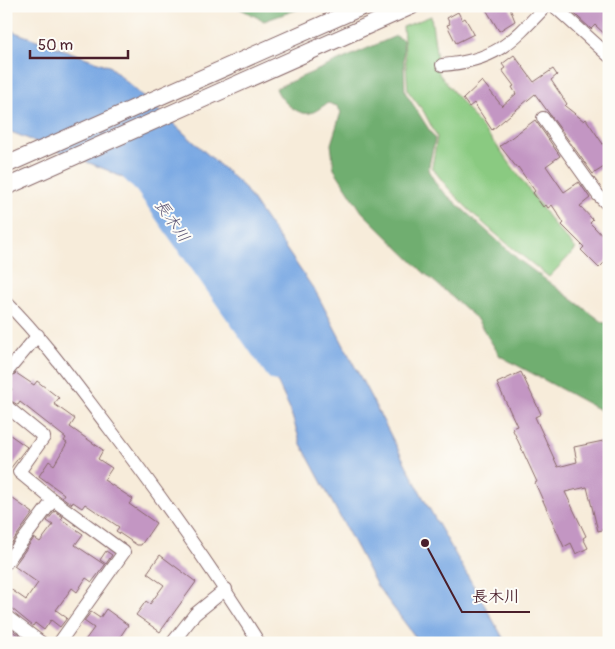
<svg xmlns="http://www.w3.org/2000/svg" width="615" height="649" font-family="Pangolin,'Klee One',sans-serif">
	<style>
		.green { fill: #8aca81; stroke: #6a7456 }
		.forest { fill: #6fae6f; stroke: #5c664d }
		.water { fill: #79a8e3; stroke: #626487 }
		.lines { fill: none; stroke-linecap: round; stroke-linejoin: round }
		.river { stroke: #79a8e3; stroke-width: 24 }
		.building { fill: #c396c3 }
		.minor-casing { stroke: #876768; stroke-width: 14 }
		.tertiary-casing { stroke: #876768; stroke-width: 18 }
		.minor { stroke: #fff; stroke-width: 12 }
		.tertiary { stroke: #fff; stroke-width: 16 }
		.labels { text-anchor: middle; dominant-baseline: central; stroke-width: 4; stroke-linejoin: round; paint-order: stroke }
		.water-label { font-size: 16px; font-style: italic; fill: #5d5675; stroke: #fdfcf7 }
		.leader { fill: none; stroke: #4a1f2b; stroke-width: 2 }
		.callout-dot { fill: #4a1f2b; stroke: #fdfcf7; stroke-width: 2 }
		.callout-label { font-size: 16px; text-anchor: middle; font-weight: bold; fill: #4a1f2b; stroke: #fdfcf7; stroke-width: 4; stroke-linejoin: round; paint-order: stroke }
	</style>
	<rect width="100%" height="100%" fill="#fdfcf7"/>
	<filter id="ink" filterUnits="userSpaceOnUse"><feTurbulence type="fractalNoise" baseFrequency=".02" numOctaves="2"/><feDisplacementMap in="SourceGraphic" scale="10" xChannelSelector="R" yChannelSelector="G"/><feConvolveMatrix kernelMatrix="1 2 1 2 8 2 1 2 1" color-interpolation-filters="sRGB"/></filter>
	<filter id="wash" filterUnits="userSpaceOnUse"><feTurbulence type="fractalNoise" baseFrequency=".0096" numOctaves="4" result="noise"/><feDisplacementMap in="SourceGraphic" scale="20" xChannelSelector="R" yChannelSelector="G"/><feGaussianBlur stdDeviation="1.12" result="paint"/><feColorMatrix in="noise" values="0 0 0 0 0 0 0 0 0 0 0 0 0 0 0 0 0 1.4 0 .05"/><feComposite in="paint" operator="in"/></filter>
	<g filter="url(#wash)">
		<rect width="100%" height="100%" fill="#f7ecda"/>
		<path class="green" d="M431 16 439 74 501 151 555 226 576 249 549 277C510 246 460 208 432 167L437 137 424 112 408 91 403 27Z"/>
		<g class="forest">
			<path d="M235 6H307L264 21Z"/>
			<path d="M396 36 403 40 405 92 435 139 428 170 438 187 519 260 604 323 609 322V415L500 356 476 318 421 270 362 212 334 169 331 144 341 112 337 106 328 103C322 106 316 112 310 113 297 116 279 99 276 88Z"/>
		</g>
		<path class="water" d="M6 29 109 66 243 186 317 294 425 501 506 643H420L377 586 301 444 289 407 240 302 172 202 107 170 6 130Z"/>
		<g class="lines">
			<path class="river" d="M130 168 146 184 277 369"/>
		</g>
		<g id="blocks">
			<g class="building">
				<path d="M484 6H509L515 21 499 31Z"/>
				<path d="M566 6H609V38L595 25 591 29Z"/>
				<path d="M458 12 462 20 465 18 474 34 456 43 447 25 450 24 447 18Z"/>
				<path d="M514 55 534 82 553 69 557 75 551 80 567 104 565 106 584 121 586 119 609 153V162L604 167 593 174 535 94 492 130 474 103 469 107 463 99 482 81 502 106 516 94 512 87 514 86 502 70 505 68 502 64Z"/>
				<path d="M535 120 560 156 546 166 564 192 579 182 590 198 580 206 593 220 590 223 595 228 609 243V258L599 268 581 250 584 247 562 225 564 223 552 205 548 208 546 205 543 207 533 193 535 191 518 167 517 168 500 146Z"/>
				<path d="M521 372 541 414 535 417 558 467 577 462 574 447 608 440 609 528 598 531 587 487 565 492 586 536 583 538 588 548 576 554 571 543 564 547 535 483 537 482 512 428 517 426 497 383Z"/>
				<path d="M16 373 34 385 37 381 59 398 54 404 75 419 70 427 103 450 98 459 112 468 104 480 133 499 129 504 156 523 141 545H137L116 531 119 527 85 504 82 508 73 502 72 504 62 497 64 494 39 476 49 461 54 465 67 443 64 441 66 438 20 402 18 405 6 398 12 389 6 385V381Z"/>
				<path d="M6 432 27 447 6 474Z"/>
				<path d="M6 494 33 513 10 545 6 542Z"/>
				<path d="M55 511 63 517 61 519 83 534 75 545 105 565 92 582 86 578 77 592 72 588 56 610 67 618 60 627 51 620 44 630 35 623 33 626 6 604V586L26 600 38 583 14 566 34 538 40 542 53 525 47 521Z"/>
				<path d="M106 551 112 555 106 564 100 560Z"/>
				<path d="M160 555 196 582 160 632 136 615 146 601 150 604 164 585 147 573Z"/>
				<path d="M106 609 128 625 116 643H83L94 628 84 621 91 612 100 618Z"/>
				<path d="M12 631 24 639 21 643H14L7 638Z"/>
			</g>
		</g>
	</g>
	<g filter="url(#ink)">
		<use href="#blocks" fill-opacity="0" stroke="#876768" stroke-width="1"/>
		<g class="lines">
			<g class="minor-casing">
				<g id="minor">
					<path d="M554 6 609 56"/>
					<path d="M442 65C495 61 511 43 546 6"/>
					<path d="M543 118 598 195 609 206"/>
					<path d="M6 302C45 341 76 385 109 428 162 498 213 569 259 643"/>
					<path d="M6 373 38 335"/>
					<path d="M6 406 44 437 19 472 53 500 6 563"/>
					<path d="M53 500 124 552 59 643"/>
					<path d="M6 616 42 643"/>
					<path d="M172 643 195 614 226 589"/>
				</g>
			</g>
			<g class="tertiary-casing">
				<g id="tertiary">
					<path d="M6 165 364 6"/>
					<path d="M6 187 412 6"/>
				</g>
			</g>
			<use href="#minor" class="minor"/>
			<use href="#tertiary" class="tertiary"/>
		</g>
	</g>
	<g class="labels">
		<g class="water-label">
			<text transform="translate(172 221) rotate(55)">長木川</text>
		</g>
	</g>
	<path class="leader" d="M425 543L462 612H530"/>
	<circle class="callout-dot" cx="425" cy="543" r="5"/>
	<g class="callout-label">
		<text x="496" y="602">長木川</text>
	</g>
	<rect width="615" height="649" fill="none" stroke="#fdfcf7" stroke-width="25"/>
	<path d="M30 50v8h98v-8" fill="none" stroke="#4a1f2b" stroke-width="2.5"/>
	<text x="38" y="50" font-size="15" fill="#4a1f2b" stroke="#fdfcf7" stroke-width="4" paint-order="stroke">50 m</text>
</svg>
